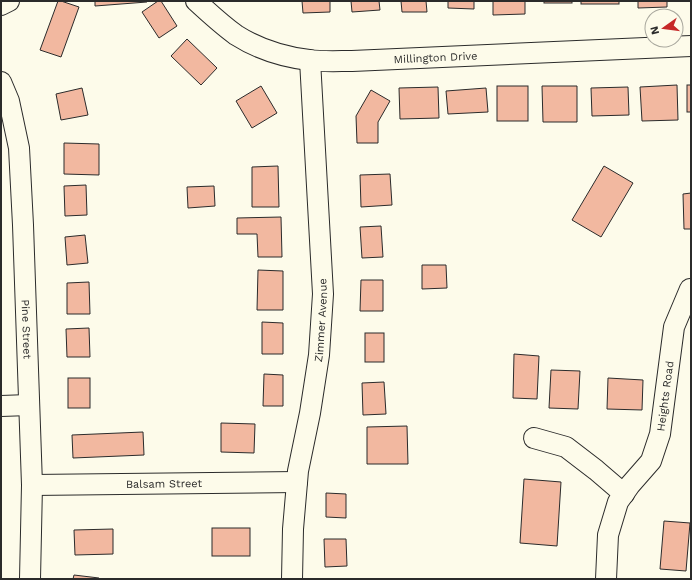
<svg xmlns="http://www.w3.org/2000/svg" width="692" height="580" font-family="'Work Sans',sans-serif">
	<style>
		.building { fill: #f2b8a0; stroke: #2b2b2b }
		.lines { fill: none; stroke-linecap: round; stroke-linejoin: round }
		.minor-casing { stroke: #2b2b2b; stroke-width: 22 }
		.minor { stroke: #fdfbea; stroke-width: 20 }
		.labels { text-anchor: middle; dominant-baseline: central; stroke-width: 3; stroke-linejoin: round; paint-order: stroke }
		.street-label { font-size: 11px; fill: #2b2b2b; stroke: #fdfbea }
	</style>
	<rect width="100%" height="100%" fill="#fdfbea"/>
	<g class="building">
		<path d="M58 1H61L79 7 61 57 40 50Z"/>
		<path d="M95 1H147V2L95 6Z"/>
		<path d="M158 1H161L177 26 159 38 142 12Z"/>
		<path d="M302 1H330V12L303 13Z"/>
		<path d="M351 1H379L380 10 352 12Z"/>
		<path d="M401 1H426L427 12H402Z"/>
		<path d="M448 1H474V9L448 8Z"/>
		<path d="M493 1H525V14L493 15Z"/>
		<rect x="544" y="1" width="28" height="2"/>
		<rect x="581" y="1" width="38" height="3"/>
		<path d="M638 1H667V7L638 8Z"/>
		<path d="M187 39 217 68 201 85 171 56Z"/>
		<path d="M677 85 678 120 642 121 640 87Z"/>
		<rect x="687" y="85" width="4" height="27"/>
		<path d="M261 86 277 113 252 128 236 101Z"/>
		<rect x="497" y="86" width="31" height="35"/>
		<path d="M542 86H577V122H543Z"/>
		<path d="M438 87 439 118 400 119 399 88Z"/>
		<path d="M628 87 629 115 592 116 591 88Z"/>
		<path d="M82 88 88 115 61 120 56 94Z"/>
		<path d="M486 88 488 112 448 114 446 91Z"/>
		<path d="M371 90 390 101 378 122V143H357L356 116Z"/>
		<path d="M64 143 99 144V175L64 174Z"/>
		<path d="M278 166 279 207H252V167Z"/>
		<path d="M604 166 633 183 601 237 572 220Z"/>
		<path d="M390 174 392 205 361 207 360 175Z"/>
		<path d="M86 185 87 215 65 216 64 186Z"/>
		<path d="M214 186 215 206 188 208 187 187Z"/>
		<path d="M691 193V229H684L683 194Z"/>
		<path d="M281 217 282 257H258L257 234H237V218Z"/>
		<path d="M381 226 383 257 362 258 360 227Z"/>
		<path d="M85 235 88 263 67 265 65 237Z"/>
		<path d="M422 265H446L447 288 422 289Z"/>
		<path d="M258 270 283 271V310H257Z"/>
		<path d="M361 280H383V311H360Z"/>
		<path d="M89 282 90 314H67V283Z"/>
		<path d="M262 322 283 323V354H262Z"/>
		<path d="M89 328 90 357H67L66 329Z"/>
		<rect x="365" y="333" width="19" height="29"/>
		<path d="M514 354 539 356 537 399 513 398Z"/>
		<path d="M551 370 580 371 578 409 549 408Z"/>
		<path d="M264 374 283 375V406H263Z"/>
		<rect x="68" y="378" width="22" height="30"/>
		<path d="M608 378 643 380 642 410 607 409Z"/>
		<path d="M384 382 386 414 363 415 362 383Z"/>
		<path d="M221 423 255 424 254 453 221 452Z"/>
		<path d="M407 426 408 464H367V427Z"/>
		<path d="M143 432 144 455 73 458 72 435Z"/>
		<path d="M524 479 561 482 557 546 520 543Z"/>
		<path d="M326 493 346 494V518L326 517Z"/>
		<path d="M664 521 690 523 686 571 660 569Z"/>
		<rect x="212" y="528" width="38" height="28"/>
		<path d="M113 529V554L75 555 74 530Z"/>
		<path d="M324 539H346L347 566 325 567Z"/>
		<path d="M74 575 99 578V579H73Z"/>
	</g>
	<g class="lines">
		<g class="minor-casing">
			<g id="minor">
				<path id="s1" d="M196 1C209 13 222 25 236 35 258 49 284 57 309 60 322 62 339 61 352 61L691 46"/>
				<path d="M1 5 9 1"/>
				<path id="s2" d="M1 82 9 101 19 148 23 225 32 485 30 579"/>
				<path d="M1 406 29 405"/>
				<path d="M534 438 566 447 596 470 624 494"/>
				<path id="s3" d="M32 485 297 482"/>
				<path id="s4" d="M292 579 293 529 298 471 310 413 319 355 323 294 310 60"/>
				<path id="s5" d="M606 579 608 535 618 502 630 485 651 461 660 434 674 327 690 289"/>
			</g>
		</g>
		<use href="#minor" class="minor"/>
	</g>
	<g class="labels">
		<g class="street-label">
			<text stroke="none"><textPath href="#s1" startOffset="257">Millington Drive</textPath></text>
			<text stroke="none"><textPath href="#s4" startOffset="261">Zimmer Avenue</textPath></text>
			<text stroke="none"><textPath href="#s2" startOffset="250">Pine Street</textPath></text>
			<text stroke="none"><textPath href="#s5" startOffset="198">Heights Road</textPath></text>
			<text stroke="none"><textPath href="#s3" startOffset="132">Balsam Street</textPath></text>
		</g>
	</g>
	<rect width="692" height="580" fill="none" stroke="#2b2b2b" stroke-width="4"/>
	<g transform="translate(664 28) rotate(256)"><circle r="19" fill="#fdfbea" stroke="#a9a89e"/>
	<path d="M0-3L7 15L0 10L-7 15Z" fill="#c62828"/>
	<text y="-6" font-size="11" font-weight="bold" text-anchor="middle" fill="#2b2b2b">N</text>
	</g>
</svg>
